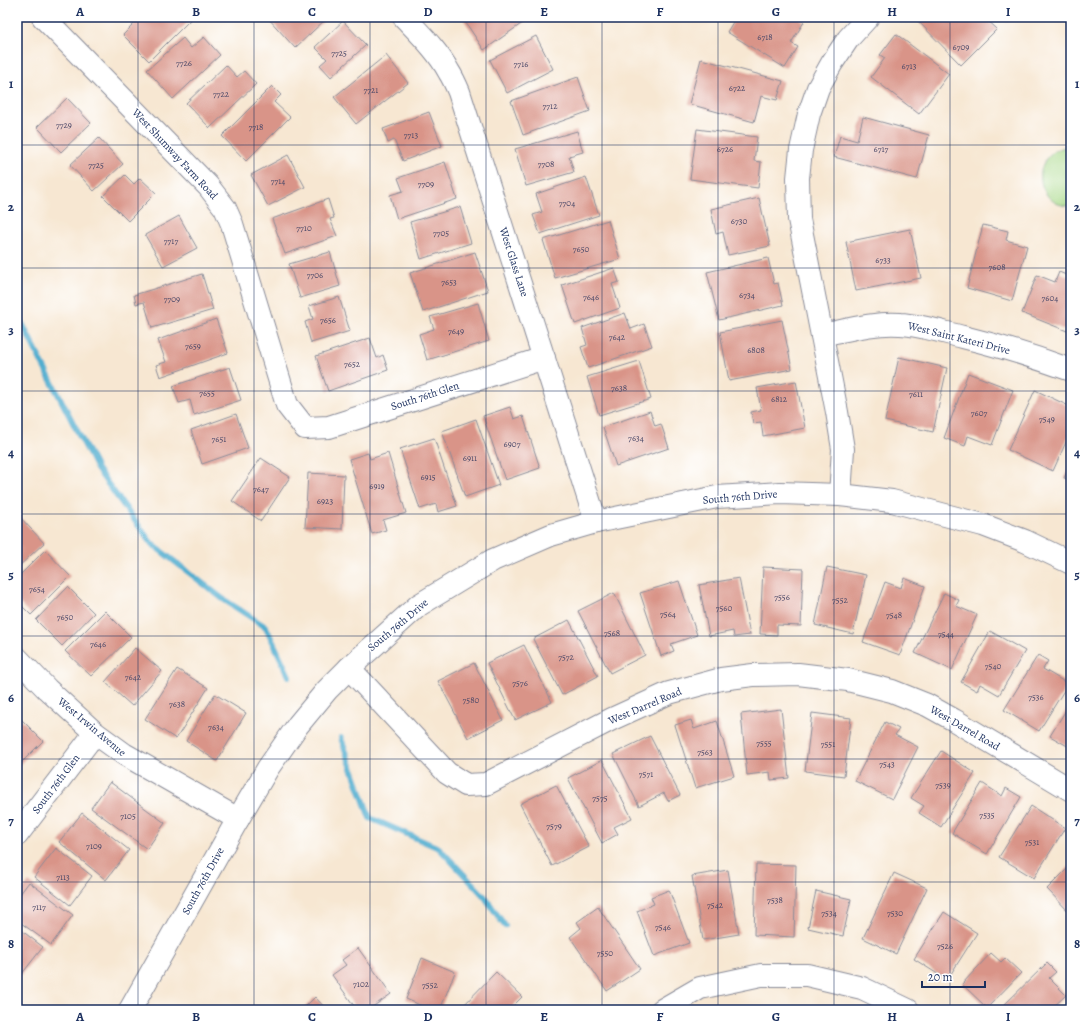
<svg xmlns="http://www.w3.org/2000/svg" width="1088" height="1027" font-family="Alegreya,serif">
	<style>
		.green { fill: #a7d887; stroke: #618472 }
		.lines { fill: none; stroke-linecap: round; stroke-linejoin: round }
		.stream { stroke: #51adcf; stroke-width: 6 }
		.building { fill: #d99488 }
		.minor-casing { stroke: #898b98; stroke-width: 24 }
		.minor { stroke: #fff; stroke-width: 22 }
		.grid { fill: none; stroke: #1b2f5e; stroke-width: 1; stroke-opacity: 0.55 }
		.labels { text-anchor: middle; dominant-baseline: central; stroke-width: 3; stroke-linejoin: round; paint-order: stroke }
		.number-label { font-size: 9px; fill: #4a4868 }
		.street-label { font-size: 11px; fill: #1b2f5e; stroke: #fff }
		.neatline { fill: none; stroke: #1b2f5e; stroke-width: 1.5 }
		.grid-label { font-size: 13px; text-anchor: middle; font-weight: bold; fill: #1b2f5e }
	</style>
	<rect width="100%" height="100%" fill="#fff"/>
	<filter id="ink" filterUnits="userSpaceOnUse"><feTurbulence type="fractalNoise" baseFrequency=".025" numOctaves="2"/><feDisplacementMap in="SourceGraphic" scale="8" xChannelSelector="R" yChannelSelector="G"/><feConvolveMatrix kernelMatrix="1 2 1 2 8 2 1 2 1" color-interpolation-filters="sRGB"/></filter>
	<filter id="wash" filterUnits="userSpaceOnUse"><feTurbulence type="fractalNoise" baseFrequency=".012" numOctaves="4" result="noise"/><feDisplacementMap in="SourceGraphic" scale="16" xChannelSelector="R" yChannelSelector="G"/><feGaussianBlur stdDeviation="0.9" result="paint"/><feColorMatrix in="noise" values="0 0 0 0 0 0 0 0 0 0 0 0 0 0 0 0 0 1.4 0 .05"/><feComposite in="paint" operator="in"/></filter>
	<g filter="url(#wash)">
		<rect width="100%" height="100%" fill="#f7e7d2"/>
		<path class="green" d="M1071 147V206C1065 206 1058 205 1053 201 1037 189 1036 164 1053 152 1058 148 1065 147 1071 147Z"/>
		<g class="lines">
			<g class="stream">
				<path d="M17 316 20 319 43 365 97 469 152 544 223 599 266 627 289 676"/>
				<path d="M341 738 370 818 439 848 485 897 505 926"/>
			</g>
		</g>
		<g id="blocks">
			<g class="building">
				<path d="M141 17H193L149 61 123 35Z"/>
				<path d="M270 17H328L295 48 268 18Z"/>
				<path d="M462 17H531L484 50Z"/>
				<path d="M736 17H796L804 22 791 43 798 47 785 68 727 32Z"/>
				<path d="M914 17H984L997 29 961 65Z"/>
				<path d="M1001 17H1012L1007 22Z"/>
				<path d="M343 21 366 45 331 77 320 65 327 59 315 47Z"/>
				<path d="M896 34 949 74 919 114 871 77 885 58 880 55Z"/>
				<path d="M536 36 553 69 507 93 490 60Z"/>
				<path d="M204 37 220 55 173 99 147 70 183 38 191 48Z"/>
				<path d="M386 55 408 83 356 124 334 97Z"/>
				<path d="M701 59 783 81 777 100 761 96 754 122 689 104Z"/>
				<path d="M226 65 237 77 244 71 256 84 210 128 186 103Z"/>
				<path d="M578 77 590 111 523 135 511 101Z"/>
				<path d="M272 86 281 95 274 102 290 117 246 161 222 136Z"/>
				<path d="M67 98 91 123 61 152 37 127Z"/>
				<path d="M429 112 442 146 403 161 394 140 388 143 383 129Z"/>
				<path d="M863 117 929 135 917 179 834 157 840 136 857 141Z"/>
				<path d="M697 129 757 137 754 161 761 162 758 188 690 179Z"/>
				<path d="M577 131 583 152 569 156 574 172 526 186 515 149Z"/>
				<path d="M99 138 123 164 94 191 70 165Z"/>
				<path d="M288 155 305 187 268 206 251 175Z"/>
				<path d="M445 162 457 199 397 219 390 195 403 191 398 178Z"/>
				<path d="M125 175 134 184 140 178 156 193 128 221 103 196Z"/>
				<path d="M586 177 599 215 540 234 533 215 542 212 536 194Z"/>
				<path d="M759 198 770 246 728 255 723 232 716 234 711 209Z"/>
				<path d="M328 199 334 218 330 219 337 236 285 254 272 219Z"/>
				<path d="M460 207 471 243 421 259 410 222Z"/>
				<path d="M179 216 197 248 163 266 145 235Z"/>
				<path d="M608 220 620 259 555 278 543 240Z"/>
				<path d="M983 225 1008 231 1006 240 1027 246 1012 301 967 288Z"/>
				<path d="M910 229 921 278 856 291 846 242Z"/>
				<path d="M330 252 340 286 300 298 289 264Z"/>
				<path d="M475 252 488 291 423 312 410 273Z"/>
				<path d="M768 258 774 284 778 283 783 305 719 320 707 272Z"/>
				<path d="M614 268 619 282 612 284 620 308 575 324 562 285Z"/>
				<path d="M1059 272 1071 277V319L1067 331 1022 313 1037 275 1055 282Z"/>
				<path d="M202 274 213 310 152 328 144 302 136 304 134 295Z"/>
				<path d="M339 297 350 331 311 343 305 322 313 319 309 306Z"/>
				<path d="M478 303 489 341 427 360 419 334 434 329 430 317Z"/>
				<path d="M625 313 631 329 644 324 652 346 588 368 581 347 587 345 582 328Z"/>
				<path d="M216 319 228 353 160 377 156 365 166 362 158 340Z"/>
				<path d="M782 320 792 369 729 381 720 332Z"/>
				<path d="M370 338 377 358 383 355 388 370 328 391 316 356Z"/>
				<path d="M899 357 947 368 933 432 885 421Z"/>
				<path d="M639 361 651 399 599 415 587 377Z"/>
				<path d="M230 367 241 400 194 415 190 400 179 403 173 386Z"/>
				<path d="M968 373 1013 390 992 445 968 436 965 446 944 438Z"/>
				<path d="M796 381 805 428 763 436 761 422 753 423 751 412 761 410 757 388Z"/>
				<path d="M1035 390 1071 407V431L1053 471 1008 450Z"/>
				<path d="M510 407 514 419 523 416 540 468 505 480 483 416Z"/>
				<path d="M650 411 655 426 661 424 669 448 616 466 603 427Z"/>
				<path d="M236 414 248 448 202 464 191 430Z"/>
				<path d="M476 419 499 485 465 497 442 431Z"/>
				<path d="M434 438 457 506 438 512 436 504 420 509 400 449Z"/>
				<path d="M368 453 370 459 388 453 406 513 383 520 386 530 372 534 349 459Z"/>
				<path d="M261 458 290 477 261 521 232 501Z"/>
				<path d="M1071 462V480L1064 478Z"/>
				<path d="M308 473 344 475 342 529 305 527Z"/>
				<path d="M19 516 44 543 17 568V518Z"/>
				<path d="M45 550 70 576 31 615 17 601V578Z"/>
				<path d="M763 567 803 569 801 626 777 625V635L760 634Z"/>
				<path d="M827 567 866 575 853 634 815 625Z"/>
				<path d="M739 578 750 635 734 637 733 631 709 636 699 585Z"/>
				<path d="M904 578 925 586 900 655 863 642 885 582 901 588Z"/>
				<path d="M679 581 697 635 671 644 674 651 661 656 640 593Z"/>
				<path d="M68 587 94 613 62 646 36 620Z"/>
				<path d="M614 593 645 655 610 673 578 611Z"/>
				<path d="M944 593 959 600 956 606 977 615 952 670 915 653Z"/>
				<path d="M105 611 131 637 91 676 65 651Z"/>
				<path d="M569 620 598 676 562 695 533 639Z"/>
				<path d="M990 631 1025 651 999 695 980 684 977 691 961 682Z"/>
				<path d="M524 645 552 702 515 720 487 663Z"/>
				<path d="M135 648 162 671 132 706 105 682Z"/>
				<path d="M1038 655 1048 661 1043 669 1068 684 1039 731 1004 710Z"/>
				<path d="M474 663 503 720 468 738 438 681Z"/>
				<path d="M177 669 208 688 176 739 145 719Z"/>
				<path d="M215 694 246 713 217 761 186 741Z"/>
				<path d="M1071 702V748L1050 736Z"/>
				<path d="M781 709 789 778 771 780 770 772 747 775 741 714Z"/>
				<path d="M812 713 851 718 844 776 805 771Z"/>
				<path d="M17 715 43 741 17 767Z"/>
				<path d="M691 720 694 729 717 721 734 776 695 788 675 725Z"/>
				<path d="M885 722 899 729 895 735 918 747 892 799 855 781Z"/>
				<path d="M650 736 680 795 668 801 664 793 639 806 613 754Z"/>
				<path d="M941 751 975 773 941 827 919 813 924 806 911 798Z"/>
				<path d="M602 760 632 818 614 827 618 834 602 843 568 778Z"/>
				<path d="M110 782 165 823 147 849 91 808Z"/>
				<path d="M982 783 1002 796 1006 788 1021 797 987 854 952 833Z"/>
				<path d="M556 785 589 847 552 866 520 804Z"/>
				<path d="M1031 806 1065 828 1034 878 999 857Z"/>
				<path d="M82 813 129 850 106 880 59 842Z"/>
				<path d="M56 848 92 876 70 905 34 877Z"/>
				<path d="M756 864 796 865 794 937 754 935Z"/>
				<path d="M1071 865V914L1047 889Z"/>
				<path d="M728 870 739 934 703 940 692 876Z"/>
				<path d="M894 873 927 888 896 954 863 938Z"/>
				<path d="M29 882 73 915 51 945 17 920V898Z"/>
				<path d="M669 890 689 943 654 956 637 911 654 904 651 897Z"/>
				<path d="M816 891 851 899 843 936 808 928Z"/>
				<path d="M598 907 640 969 607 991 570 937 581 928 577 922Z"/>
				<path d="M944 912 977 933 947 980 914 959Z"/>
				<path d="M17 927 43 947 21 975 17 972Z"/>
				<path d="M358 948 391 994 368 1010H357L332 975 346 965 342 960Z"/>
				<path d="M991 953 1001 962 1005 958 1021 973 987 1008 962 984Z"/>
				<path d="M422 958 455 972 440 1010H432L406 999Z"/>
				<path d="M1047 963 1056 972 1049 978 1066 995 1050 1010H999Z"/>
				<path d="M496 972 522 997 509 1010H459Z"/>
				<path d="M315 997 327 1010H302Z"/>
			</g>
		</g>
	</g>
	<g filter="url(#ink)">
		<use href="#blocks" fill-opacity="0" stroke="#898b98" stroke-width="1"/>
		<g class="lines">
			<g class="minor-casing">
				<g id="minor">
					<path d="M43 17 208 186 225 208 232 224 287 405 305 428 329 427 544 358"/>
					<path d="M404 17C420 34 438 51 449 72 453 78 456 85 459 92L596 522"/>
					<path d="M822 335C847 330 874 322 900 324 921 325 942 332 963 337 1000 346 1035 357 1071 370"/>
					<path d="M840 495 843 449 837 412 799 219 798 178 801 150 809 114 818 88 832 63 848 39 868 17"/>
					<path d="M17 658 47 689 95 733 124 754 238 819"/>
					<path d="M349 668 447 773 466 785 486 784 612 719 669 693 721 679 753 675 798 674 848 680 892 691 927 705 954 720 1071 790"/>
					<path d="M17 835 95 733"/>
					<path d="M130 1010 238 819 268 768 298 725 327 690 349 668 419 605 493 560 551 535 596 522 717 497 780 493 840 495 892 501 983 525 1025 541 1071 563"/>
					<path d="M662 1010 700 988 761 975H807L862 988 908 1010"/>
				</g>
			</g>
			<use href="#minor" class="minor"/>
		</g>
	</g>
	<path class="grid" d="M138 17V1010M254 17V1010M370 17V1010M486 17V1010M602 17V1010M718 17V1010M834 17V1010M950 17V1010M17 145H1071M17 268H1071M17 391H1071M17 514H1071M17 636H1071M17 759H1071M17 882H1071"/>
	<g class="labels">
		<g class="number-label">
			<text x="765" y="37">6718</text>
			<text x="961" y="47">6709</text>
			<text x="339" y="53">7725</text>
			<text x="184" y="63">7726</text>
			<text x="521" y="64">7716</text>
			<text x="909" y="66">6713</text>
			<text x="737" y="88">6722</text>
			<text x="371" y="90">7721</text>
			<text x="221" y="94">7722</text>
			<text x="550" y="106">7712</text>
			<text x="64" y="125">7729</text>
			<text x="256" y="127">7718</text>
			<text x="411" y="135">7713</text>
			<text x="725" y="149">6726</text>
			<text x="881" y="149">6717</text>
			<text x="546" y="164">7708</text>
			<text x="96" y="165">7725</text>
			<text x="278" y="181">7714</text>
			<text x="426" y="184">7709</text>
			<text x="567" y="203">7704</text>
			<text x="739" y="221">6730</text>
			<text x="304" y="228">7710</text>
			<text x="441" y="233">7705</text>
			<text x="171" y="241">7717</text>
			<text x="581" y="249">7650</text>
			<text x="883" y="260">6733</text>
			<text x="997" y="267">7608</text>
			<text x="315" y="275">7706</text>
			<text x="449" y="282">7653</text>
			<text x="747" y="295">6734</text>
			<text x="591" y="297">7646</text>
			<text x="1050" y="298">7604</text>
			<text x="172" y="299">7709</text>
			<text x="328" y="320">7656</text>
			<text x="456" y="331">7649</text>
			<text x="617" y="337">7642</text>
			<text x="193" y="346">7659</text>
			<text x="756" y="350">6808</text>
			<text x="352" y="364">7652</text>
			<text x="619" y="388">7638</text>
			<text x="207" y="393">7655</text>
			<text x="916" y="394">7611</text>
			<text x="779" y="399">6812</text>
			<text x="979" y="413">7607</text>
			<text x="1047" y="419">7549</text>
			<text x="636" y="438">7634</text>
			<text x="219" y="439">7651</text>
			<text x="512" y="444">6907</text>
			<text x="470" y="458">6911</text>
			<text x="428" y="477">6915</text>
			<text x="377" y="486">6919</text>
			<text x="261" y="489">7647</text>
			<text x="325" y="501">6923</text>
			<text x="37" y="589">7654</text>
			<text x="782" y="597">7556</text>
			<text x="840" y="600">7552</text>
			<text x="724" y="608">7560</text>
			<text x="668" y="614">7564</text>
			<text x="894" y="615">7548</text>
			<text x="65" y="617">7650</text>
			<text x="612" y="633">7568</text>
			<text x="946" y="634">7544</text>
			<text x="98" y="644">7646</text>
			<text x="566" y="657">7572</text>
			<text x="993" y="666">7540</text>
			<text x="133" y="677">7642</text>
			<text x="520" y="683">7576</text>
			<text x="1036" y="697">7536</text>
			<text x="471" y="700">7580</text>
			<text x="177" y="704">7638</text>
			<text x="216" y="727">7634</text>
			<text x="764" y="743">7555</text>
			<text x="828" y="744">7551</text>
			<text x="705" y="752">7563</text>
			<text x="887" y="764">7543</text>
			<text x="646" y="774">7571</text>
			<text x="943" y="785">7539</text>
			<text x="600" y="798">7575</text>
			<text x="987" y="815">7535</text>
			<text x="128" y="816">7105</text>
			<text x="554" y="826">7579</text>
			<text x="1032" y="842">7531</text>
			<text x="94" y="846">7109</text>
			<text x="63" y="877">7113</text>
			<text x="775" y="900">7538</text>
			<text x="715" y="905">7542</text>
			<text x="39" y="907">7117</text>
			<text x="829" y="913">7534</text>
			<text x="895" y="913">7530</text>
			<text x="663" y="927">7546</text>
			<text x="945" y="946">7526</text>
			<text x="605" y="953">7550</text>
			<text x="361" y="984">7102</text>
			<text x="430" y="985">7552</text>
		</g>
		<g class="street-label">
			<text transform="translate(175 154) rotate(47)">West Shumway Farm Road</text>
			<text transform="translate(514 262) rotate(72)">West Glass Lane</text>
			<text transform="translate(959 338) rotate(14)">West Saint Kateri Drive</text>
			<text transform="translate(425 396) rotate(-18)">South 76th Glen</text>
			<text transform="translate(740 497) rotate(-5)">South 76th Drive</text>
			<text transform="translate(398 625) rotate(-40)">South 76th Drive</text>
			<text transform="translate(645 706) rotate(-23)">West Darrel Road</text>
			<text transform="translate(92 727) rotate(40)">West Irwin Avenue</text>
			<text transform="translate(965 728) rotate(30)">West Darrel Road</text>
			<text transform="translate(56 784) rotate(-53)">South 76th Glen</text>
			<text transform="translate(203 881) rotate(-61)">South 76th Drive</text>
		</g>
	</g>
	<rect width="1088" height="1027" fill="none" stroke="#fff" stroke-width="44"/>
	<path d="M922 981v6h63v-6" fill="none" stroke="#1b2f5e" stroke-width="2"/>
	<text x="928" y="981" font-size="12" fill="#1b2f5e" stroke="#ffffff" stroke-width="3" paint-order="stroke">20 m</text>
	<rect x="22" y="22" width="1044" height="983" class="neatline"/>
	<g class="grid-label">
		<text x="80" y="16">A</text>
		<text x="196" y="16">B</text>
		<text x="312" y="16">C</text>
		<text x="428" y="16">D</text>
		<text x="544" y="16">E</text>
		<text x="660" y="16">F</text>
		<text x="776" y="16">G</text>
		<text x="892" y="16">H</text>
		<text x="1008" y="16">I</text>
		<text x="11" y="88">1</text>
		<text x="1077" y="88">1</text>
		<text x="11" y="211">2</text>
		<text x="1077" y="211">2</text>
		<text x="11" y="334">3</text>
		<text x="1077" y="334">3</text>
		<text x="11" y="457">4</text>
		<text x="1077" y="457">4</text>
		<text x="11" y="579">5</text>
		<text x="1077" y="579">5</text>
		<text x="11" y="702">6</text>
		<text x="1077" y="702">6</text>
		<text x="11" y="825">7</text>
		<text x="1077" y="825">7</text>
		<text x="11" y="948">8</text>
		<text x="1077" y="948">8</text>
		<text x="80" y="1021">A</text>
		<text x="196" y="1021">B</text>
		<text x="312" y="1021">C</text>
		<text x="428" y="1021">D</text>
		<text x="544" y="1021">E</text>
		<text x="660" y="1021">F</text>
		<text x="776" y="1021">G</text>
		<text x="892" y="1021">H</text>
		<text x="1008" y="1021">I</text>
	</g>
</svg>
